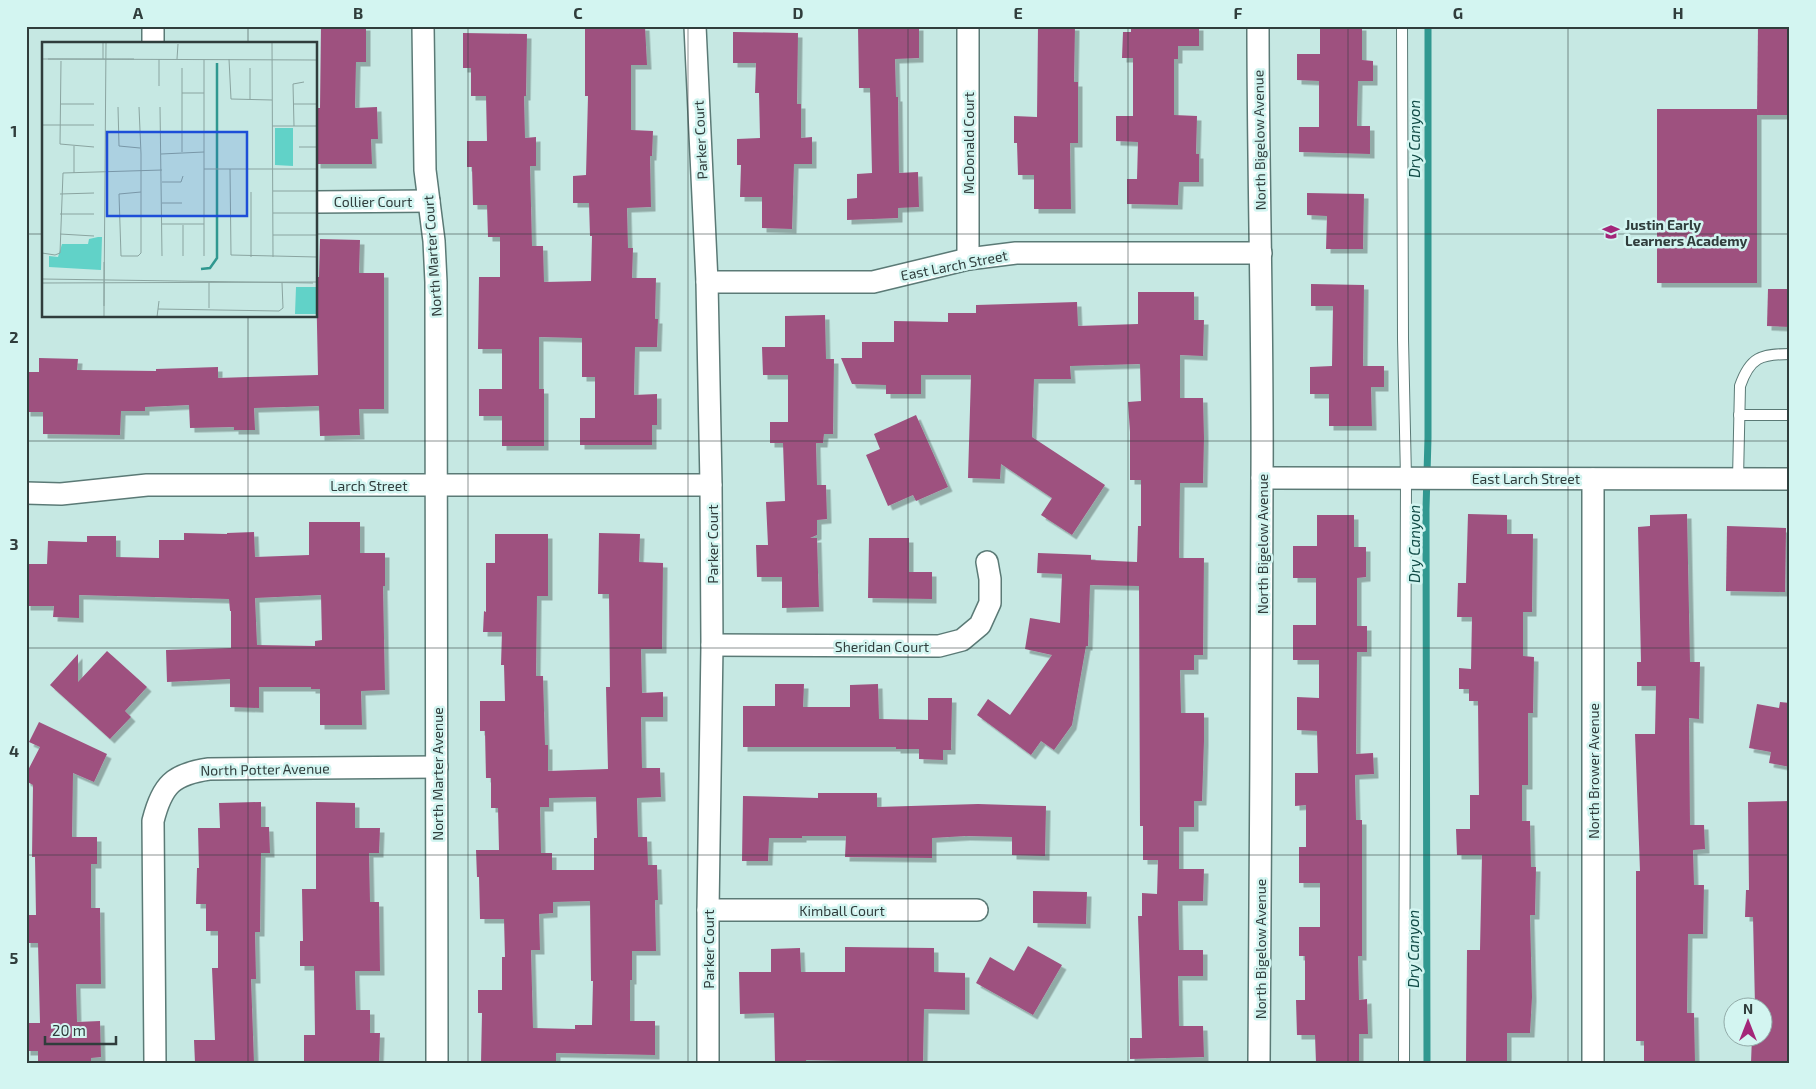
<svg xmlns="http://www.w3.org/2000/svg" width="1816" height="1089" viewBox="0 0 1816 1089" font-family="'Exo 2',sans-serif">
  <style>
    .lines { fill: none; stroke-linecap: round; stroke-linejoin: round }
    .stream { stroke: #309890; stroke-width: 7 }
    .building { fill: #9e517f; fill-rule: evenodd; filter: url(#shadow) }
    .service-casing { stroke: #5b7a76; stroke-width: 12 }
    .minor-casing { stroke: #5b7a76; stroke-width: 24 }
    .service { stroke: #fff; stroke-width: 10 }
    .minor { stroke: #fff; stroke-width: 21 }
    .grid { fill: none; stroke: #303d3c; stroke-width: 1; stroke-opacity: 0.55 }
    .labels { text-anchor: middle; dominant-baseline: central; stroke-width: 5; stroke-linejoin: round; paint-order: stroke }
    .street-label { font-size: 14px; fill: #303d3c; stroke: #d3f5f1 }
    .poi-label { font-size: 14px; font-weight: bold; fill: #303d3c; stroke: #d3f5f1; text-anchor: start }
    .water-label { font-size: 15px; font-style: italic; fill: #134d48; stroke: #d3f5f1 }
    .inset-river { fill: none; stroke: #309890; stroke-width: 2.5 }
    .inset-road { fill: none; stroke: #8aa4a0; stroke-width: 1 }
    .view { fill: #1d4ed8; fill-opacity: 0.15; stroke: #1d4ed8; stroke-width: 2.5 }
    .inset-edge { fill: none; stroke: #303d3c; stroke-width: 2.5 }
    .neatline { fill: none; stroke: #303d3c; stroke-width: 2 }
    .grid-label { font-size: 16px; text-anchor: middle; font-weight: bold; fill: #303d3c }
  </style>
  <defs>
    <filter id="shadow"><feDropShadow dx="4.5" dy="4.5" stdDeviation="0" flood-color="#0004"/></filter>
  </defs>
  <rect width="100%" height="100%" fill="#c6e8e3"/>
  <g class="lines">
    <polyline class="stream" points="1427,1063 1426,509 1428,438 1428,26"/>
  </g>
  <g class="building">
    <polygon points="321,26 366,26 366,62 356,62 355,108 377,107 378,139 371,139 372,164 316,164 316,108 320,108"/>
    <polygon points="585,26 645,26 647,65 631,65 631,130 653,131 652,156 650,156 651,207 627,208 628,248 633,248 632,278 656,278 655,319 658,319 657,347 635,347 634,395 657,394 657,425 652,425 652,445 580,445 580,418 595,418 595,377 582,377 582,338 539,337 539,389 544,389 544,446 502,446 502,416 479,416 479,389 502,389 502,349 478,349 479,277 500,277 500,237 488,237 487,205 473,205 472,167 467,167 467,141 487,141 486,96 471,96 471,68 463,68 463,33 527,34 526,96 524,96 525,138 536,137 536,166 530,166 532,246 543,246 544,282 591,281 592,236 590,236 589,203 573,203 573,176 586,175 588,96 585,96"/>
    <polygon points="919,26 919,58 895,59 896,97 898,97 899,173 918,172 919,207 898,208 898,218 847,220 847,199 857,198 857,174 872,173 870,88 859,88 858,27"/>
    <polygon points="1038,26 1075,26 1074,82 1078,82 1078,143 1070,143 1071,209 1034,209 1034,175 1018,175 1017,143 1014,143 1014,116 1037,117"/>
    <polygon points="1131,26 1199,26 1199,46 1178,46 1178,59 1174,59 1174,115 1197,116 1196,154 1199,154 1199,182 1179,182 1178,205 1127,204 1127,179 1137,179 1138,142 1116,141 1116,116 1133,116 1133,58 1122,58 1123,32 1131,32"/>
    <polygon points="1320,26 1362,26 1362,60 1373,61 1373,81 1358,81 1357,126 1370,126 1370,154 1299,152 1299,127 1319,127 1319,81 1297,80 1297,54 1320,54"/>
    <polygon points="1758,26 1790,26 1790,115 1757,115"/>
    <polygon points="733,32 798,33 797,104 801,104 801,138 812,137 812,164 794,164 792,229 762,228 762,197 740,197 741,165 737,165 737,139 760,138 759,93 755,93 756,63 733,63"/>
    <rect x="1657" y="109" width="100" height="174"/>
    <polygon points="1307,193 1364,194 1363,249 1326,249 1327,216 1307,215"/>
    <polygon points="320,239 360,240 359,273 384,273 384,409 359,409 360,435 320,436 319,406 254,408 255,430 234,430 234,427 190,428 189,405 145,407 145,411 121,411 120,435 43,434 43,412 26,412 26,372 39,372 39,358 78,359 77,370 156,371 156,369 218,367 218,378 318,375 316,277 319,277"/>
    <polygon points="1311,284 1364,285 1363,366 1384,366 1384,387 1371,387 1372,426 1329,426 1329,394 1310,394 1310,367 1332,366 1333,306 1311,306"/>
    <polygon points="1768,289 1790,289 1790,327 1767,326"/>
    <polygon points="1138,292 1194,292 1194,320 1204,320 1203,356 1180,355 1180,398 1203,398 1204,438 1203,483 1180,483 1179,558 1204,558 1203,655 1194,655 1194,670 1180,670 1181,713 1204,713 1204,741 1202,801 1194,801 1194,827 1179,827 1179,869 1204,869 1203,901 1178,901 1179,950 1203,950 1203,976 1178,976 1179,1026 1203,1026 1204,1057 1130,1059 1130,1038 1142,1038 1138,916 1142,916 1142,893 1157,894 1158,860 1143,860 1143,826 1140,826 1139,586 1090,585 1088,646 1086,646 1072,725 1054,750 1041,741 1031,755 977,715 988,699 1010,715 1052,655 1025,649 1030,618 1060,623 1062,574 1037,573 1038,553 1091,555 1091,560 1137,562 1138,526 1141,526 1141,480 1130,480 1130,432 1128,402 1141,401 1140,364 1070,366 1071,379 1034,379 1032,437 1105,485 1072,535 1041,515 1052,498 1001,464 1000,479 968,478 971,375 921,375 921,394 886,394 886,385 852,384 841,358 862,358 862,342 894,342 894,321 948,322 948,313 976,313 976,305 1077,302 1078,326 1138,324"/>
    <polygon points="825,315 826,359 834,359 833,434 824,434 823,443 816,443 817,485 826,485 827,519 817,520 817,535 810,538 817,538 819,607 782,608 782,577 757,577 756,545 768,545 766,502 785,501 783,443 770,443 770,422 788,422 788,375 763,375 762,347 785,347 785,316"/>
    <polygon points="916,415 948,487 916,501 913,495 888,506 866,455 880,449 874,434"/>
    <polygon points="1468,514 1507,515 1507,534 1533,534 1532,612 1523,612 1523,656 1534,657 1533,713 1528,713 1528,785 1522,785 1522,821 1530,821 1531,867 1536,867 1535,915 1530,915 1532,997 1530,1033 1507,1033 1507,1063 1466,1063 1467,950 1480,950 1482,855 1457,855 1456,829 1470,829 1470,795 1479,795 1478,701 1469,701 1469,689 1459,689 1459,668 1471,669 1472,617 1457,617 1458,583 1466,583"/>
    <polygon points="1687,514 1690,662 1700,662 1699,719 1689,718 1690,825 1704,825 1705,849 1693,850 1694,885 1704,885 1703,934 1688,934 1687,1013 1694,1013 1695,1063 1644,1063 1644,1041 1636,1041 1636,871 1640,871 1635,734 1655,734 1656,686 1637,686 1637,662 1641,662 1638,527 1650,526 1650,515"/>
    <polygon points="1317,515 1354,515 1354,547 1366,547 1366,577 1357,578 1357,626 1367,626 1367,652 1357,652 1356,754 1373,753 1374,774 1355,775 1356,820 1362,820 1362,956 1358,956 1359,1000 1367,999 1368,1034 1359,1034 1359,1063 1316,1063 1315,1035 1297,1035 1296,1000 1305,1000 1305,956 1299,956 1299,927 1320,927 1320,883 1299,883 1299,847 1306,847 1306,805 1295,806 1295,773 1318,773 1317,731 1297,730 1297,697 1319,698 1319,660 1293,660 1293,625 1316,625 1316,578 1293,578 1293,546 1317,546"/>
    <path d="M 309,522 L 360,522 L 360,553 L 385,553 L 385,586 L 383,586 L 385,690 L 361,691 L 362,725 L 320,725 L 320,689 L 311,689 L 311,687 L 259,687 L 259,708 L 230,707 L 230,679 L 167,682 L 166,650 L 231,648 L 231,611 L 230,611 L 229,599 L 79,595 L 79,618 L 53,617 L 54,606 L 26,606 L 26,564 L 47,564 L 48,541 L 87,542 L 87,536 L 116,536 L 116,557 L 159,558 L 159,540 L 184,540 L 184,533 L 227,534 L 227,533 L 254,532 L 255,557 L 309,555 ZM 321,595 L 322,640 L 315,641 L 315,646 L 257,645 L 255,598 Z"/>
    <polygon points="1727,526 1786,528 1785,592 1726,591"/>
    <path d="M 599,533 L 640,534 L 639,562 L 663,563 L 662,649 L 641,649 L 642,693 L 663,692 L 663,717 L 641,717 L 642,768 L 660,768 L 661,797 L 637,798 L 638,837 L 647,837 L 648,865 L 657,865 L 658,900 L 655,900 L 656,951 L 632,951 L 632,980 L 630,980 L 630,1021 L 655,1021 L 655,1055 L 556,1053 L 556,1061 L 481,1063 L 482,1013 L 478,1013 L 478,990 L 502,990 L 502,957 L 505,957 L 504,919 L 480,919 L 479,877 L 477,877 L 476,850 L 499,850 L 498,808 L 491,808 L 491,778 L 486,778 L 485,731 L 480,731 L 480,701 L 505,701 L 504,665 L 501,665 L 502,632 L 483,632 L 484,611 L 486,612 L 486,563 L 495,563 L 495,534 L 548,534 L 548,596 L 537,596 L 536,676 L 543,676 L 545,745 L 548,745 L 548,771 L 608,769 L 606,687 L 610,687 L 609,594 L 598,594 ZM 596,797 L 597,838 L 594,838 L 594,870 L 552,870 L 552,853 L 541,853 L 540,807 L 549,807 L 549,798 ZM 590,901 L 591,981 L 593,981 L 592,1025 L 575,1025 L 575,1029 L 533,1028 L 531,950 L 540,950 L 539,914 L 553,913 L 553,902 Z"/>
    <polygon points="869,538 909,538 909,572 932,572 932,599 868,598"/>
    <polygon points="107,651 147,687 125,711 131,717 110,739 50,685 78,654 78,682"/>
    <polygon points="775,684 804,684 803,707 850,707 850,685 878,684 879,719 928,720 928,698 952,698 951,750 943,750 943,760 919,759 919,749 896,749 896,747 743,747 743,706 775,706"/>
    <polygon points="1780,702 1790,703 1790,767 1769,763 1771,752 1749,748 1757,704 1779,708"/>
    <polygon points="39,722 107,754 94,782 73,773 72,837 97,837 97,864 91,864 91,908 100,908 101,984 76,984 77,1022 100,1021 101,1057 91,1058 91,1063 38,1063 38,1051 26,1051 26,1023 40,1023 38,943 26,943 26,915 36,915 35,857 32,857 33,785 26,781 26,774 40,747 29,742"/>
    <polygon points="818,793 877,793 877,807 978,804 1046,806 1045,856 1012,855 1012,837 966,836 932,838 932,858 845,857 846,836 802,836 802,838 769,838 768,861 742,861 743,796 818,798"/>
    <polygon points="1790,801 1790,1063 1751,1063 1752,1036 1764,1036 1764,1006 1755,1006 1753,917 1745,917 1746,890 1749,890 1748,802"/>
    <polygon points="261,802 261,827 269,827 270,853 261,853 260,932 255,932 256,979 251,979 254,1063 195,1063 194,1040 215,1040 212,968 218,968 218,931 206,931 206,904 196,904 197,868 199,868 198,828 220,828 219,803"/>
    <polygon points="316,802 355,803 355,828 380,828 379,853 369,853 370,902 379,902 380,971 355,971 356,1010 370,1010 370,1033 380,1033 379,1063 304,1063 304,1035 315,1035 314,966 300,966 300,941 303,941 302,889 316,889"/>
    <polygon points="1033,891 1087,892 1086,924 1033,923"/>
    <polygon points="1028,946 1062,965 1033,1015 976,983 990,957 1014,971"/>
    <polygon points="845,947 934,948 934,972 965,973 965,1010 924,1009 923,1063 806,1060 806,1063 775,1063 774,1013 740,1014 739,972 771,972 771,949 800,948 801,972 845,972"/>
  </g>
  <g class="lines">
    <g class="service-casing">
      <g id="service">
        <polyline points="1402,26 1403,339 1406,478 1404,1063"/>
        <polyline points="1739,415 1790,415"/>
        <path d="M 1738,479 L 1740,386 C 1750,357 1761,354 1790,354"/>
      </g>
    </g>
    <g class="minor-casing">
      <g id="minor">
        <polyline points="153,26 153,44"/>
        <polyline points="423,26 425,170 434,241 436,282 437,1063"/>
        <polyline points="695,26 707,282 711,485 712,645 708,910 708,1063"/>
        <path d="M 1258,26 C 1258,177 1263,328 1262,479 C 1262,674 1260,868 1259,1063"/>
        <polyline points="316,202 429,201"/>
        <polyline points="968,259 968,26"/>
        <polyline points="707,282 873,282 968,259 1016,253 1261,253"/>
        <polyline points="1262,478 1790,479"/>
        <polyline points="1593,479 1593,1063"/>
        <polyline points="26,493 61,494 147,485 711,485"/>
        <polyline points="712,645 939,646 962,640 980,625 990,603 990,579 987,562"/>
        <polyline points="708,910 977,910"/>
        <path d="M 155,1063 L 153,821 C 162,785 173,774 209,769 L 437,767"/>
      </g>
    </g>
    <use href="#service" class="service"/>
    <use href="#minor" class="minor"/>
  </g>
  <path class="grid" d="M 248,26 L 248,44M 468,26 L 468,1063M 688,26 L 688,1063M 908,26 L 908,1063M 1128,26 L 1128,1063M 1348,26 L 1348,1063M 1568,26 L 1568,1063M 26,234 L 44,234M 316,234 L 1790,234M 248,316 L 248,1063M 26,441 L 1790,441M 26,648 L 1790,648M 26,855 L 1790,855"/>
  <defs>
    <g id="school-bare" transform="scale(1.35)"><path d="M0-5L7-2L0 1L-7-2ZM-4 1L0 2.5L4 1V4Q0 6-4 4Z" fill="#a32679" stroke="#d3f5f1" stroke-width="2.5" paint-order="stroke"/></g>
  </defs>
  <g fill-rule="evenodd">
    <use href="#school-bare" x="1611" y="232"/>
  </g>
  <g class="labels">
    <g class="street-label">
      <text transform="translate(700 140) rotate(-93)">Parker Court</text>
      <text transform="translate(1259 140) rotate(-91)">North Bigelow Avenue</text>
      <text transform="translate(968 143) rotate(-90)">McDonald Court</text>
      <text x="373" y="201">Collier Court</text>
      <text transform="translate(432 256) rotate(-94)">North Marter Court</text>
      <text transform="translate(954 265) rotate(-11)">East Larch Street</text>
      <text x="1526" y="478">East Larch Street</text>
      <text x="369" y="485">Larch Street</text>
      <text transform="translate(712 544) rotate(-90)">Parker Court</text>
      <text transform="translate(1262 544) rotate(-90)">North Bigelow Avenue</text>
      <text x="882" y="646">Sheridan Court</text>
      <text transform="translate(265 769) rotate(-1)">North Potter Avenue</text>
      <text transform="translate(1593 771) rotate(-90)">North Brower Avenue</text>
      <text transform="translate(437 774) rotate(-90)">North Marter Avenue</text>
      <text x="842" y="910">Kimball Court</text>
      <text transform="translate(708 949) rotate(-90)">Parker Court</text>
      <text transform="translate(1260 949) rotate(-90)">North Bigelow Avenue</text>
    </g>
    <g class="poi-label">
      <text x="1625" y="224">Justin Early<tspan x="1625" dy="16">Learners Academy</tspan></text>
    </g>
    <g class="water-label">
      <text transform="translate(1414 139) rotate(-90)">Dry Canyon</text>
      <text transform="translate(1414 544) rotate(-90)">Dry Canyon</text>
      <text transform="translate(1413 949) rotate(-90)">Dry Canyon</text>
    </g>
  </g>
  <g transform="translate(42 42)">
    <rect width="275" height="275" fill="#c6e8e3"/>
    <path d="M 233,86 L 251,86 L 251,124 L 233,123 ZM 56,195 L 60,195 L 59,228 L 7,225 L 7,214 L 16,215 L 20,202 L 46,202 L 47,197 ZM 254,245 L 275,245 L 275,272 L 253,272 Z" fill="#61d2c8"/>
    <path class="inset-river" d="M 159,227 L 168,226 L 175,216 L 175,21"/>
    <path class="inset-road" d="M 61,0 L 61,17M 102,0 L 169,0M 230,0 L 231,215M 0,17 L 92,17M 6,17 L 275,18M 135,17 L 136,2M 187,17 L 189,57 L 230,58M 19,19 L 18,102 L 52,105M 140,26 L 140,110M 208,26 L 208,58M 117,44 L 117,17M 140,51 L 162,51M 18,62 L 52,62M 252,62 L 275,62M 76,65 L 77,104 L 98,106M 97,65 L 99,112 L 99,211 L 96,214 L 79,214 L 77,152 L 99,150M 118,65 L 120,214M 0,83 L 52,83M 230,84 L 275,84M 252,84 L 251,42 L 262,40M 32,104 L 32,131M 257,105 L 275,105M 119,112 L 162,110M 162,127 L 275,127M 188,127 L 189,213 L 275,215M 120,140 L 139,140 L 141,134M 231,149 L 275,149M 209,150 L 209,215M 18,152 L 52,151M 120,161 L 140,161M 231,171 L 275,171M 18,172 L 52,172M 120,182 L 162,182M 141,183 L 141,214M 18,192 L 52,194M 231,193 L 275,193M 0,211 L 13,213 L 18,211 L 21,131 L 120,128M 162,214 L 162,18M 62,220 L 62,275M 0,237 L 271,241M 167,240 L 167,266M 0,241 L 275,240M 62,264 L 64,0M 116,267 L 237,269 L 241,266 L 240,241M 115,275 L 117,259"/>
    <path class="view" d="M 65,90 L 205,90 L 205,174 L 65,174 Z"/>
    <rect width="275" height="275" class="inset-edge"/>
  </g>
  <rect width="1816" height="1089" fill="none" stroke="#d3f5f1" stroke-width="55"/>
  <g transform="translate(1748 1022)"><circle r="24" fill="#d3f5f1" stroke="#92aba9"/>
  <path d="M0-4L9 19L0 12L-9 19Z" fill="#a32679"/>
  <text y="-8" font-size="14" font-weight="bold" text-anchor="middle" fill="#303d3c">N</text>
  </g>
  <path d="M45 1036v8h71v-8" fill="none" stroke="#303d3c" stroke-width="2.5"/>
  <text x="52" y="1036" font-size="15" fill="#303d3c" stroke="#d3f5f1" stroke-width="4" paint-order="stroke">20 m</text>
  <rect x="28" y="28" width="1760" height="1034" class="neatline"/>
  <g class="grid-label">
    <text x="138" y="19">A</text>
    <text x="358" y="19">B</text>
    <text x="578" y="19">C</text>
    <text x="798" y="19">D</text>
    <text x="1018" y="19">E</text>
    <text x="1238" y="19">F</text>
    <text x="1458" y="19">G</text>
    <text x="1678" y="19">H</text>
    <text x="14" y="137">1</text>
    <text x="14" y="343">2</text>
    <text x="14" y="550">3</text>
    <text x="14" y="757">4</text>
    <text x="14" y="964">5</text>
  </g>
</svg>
